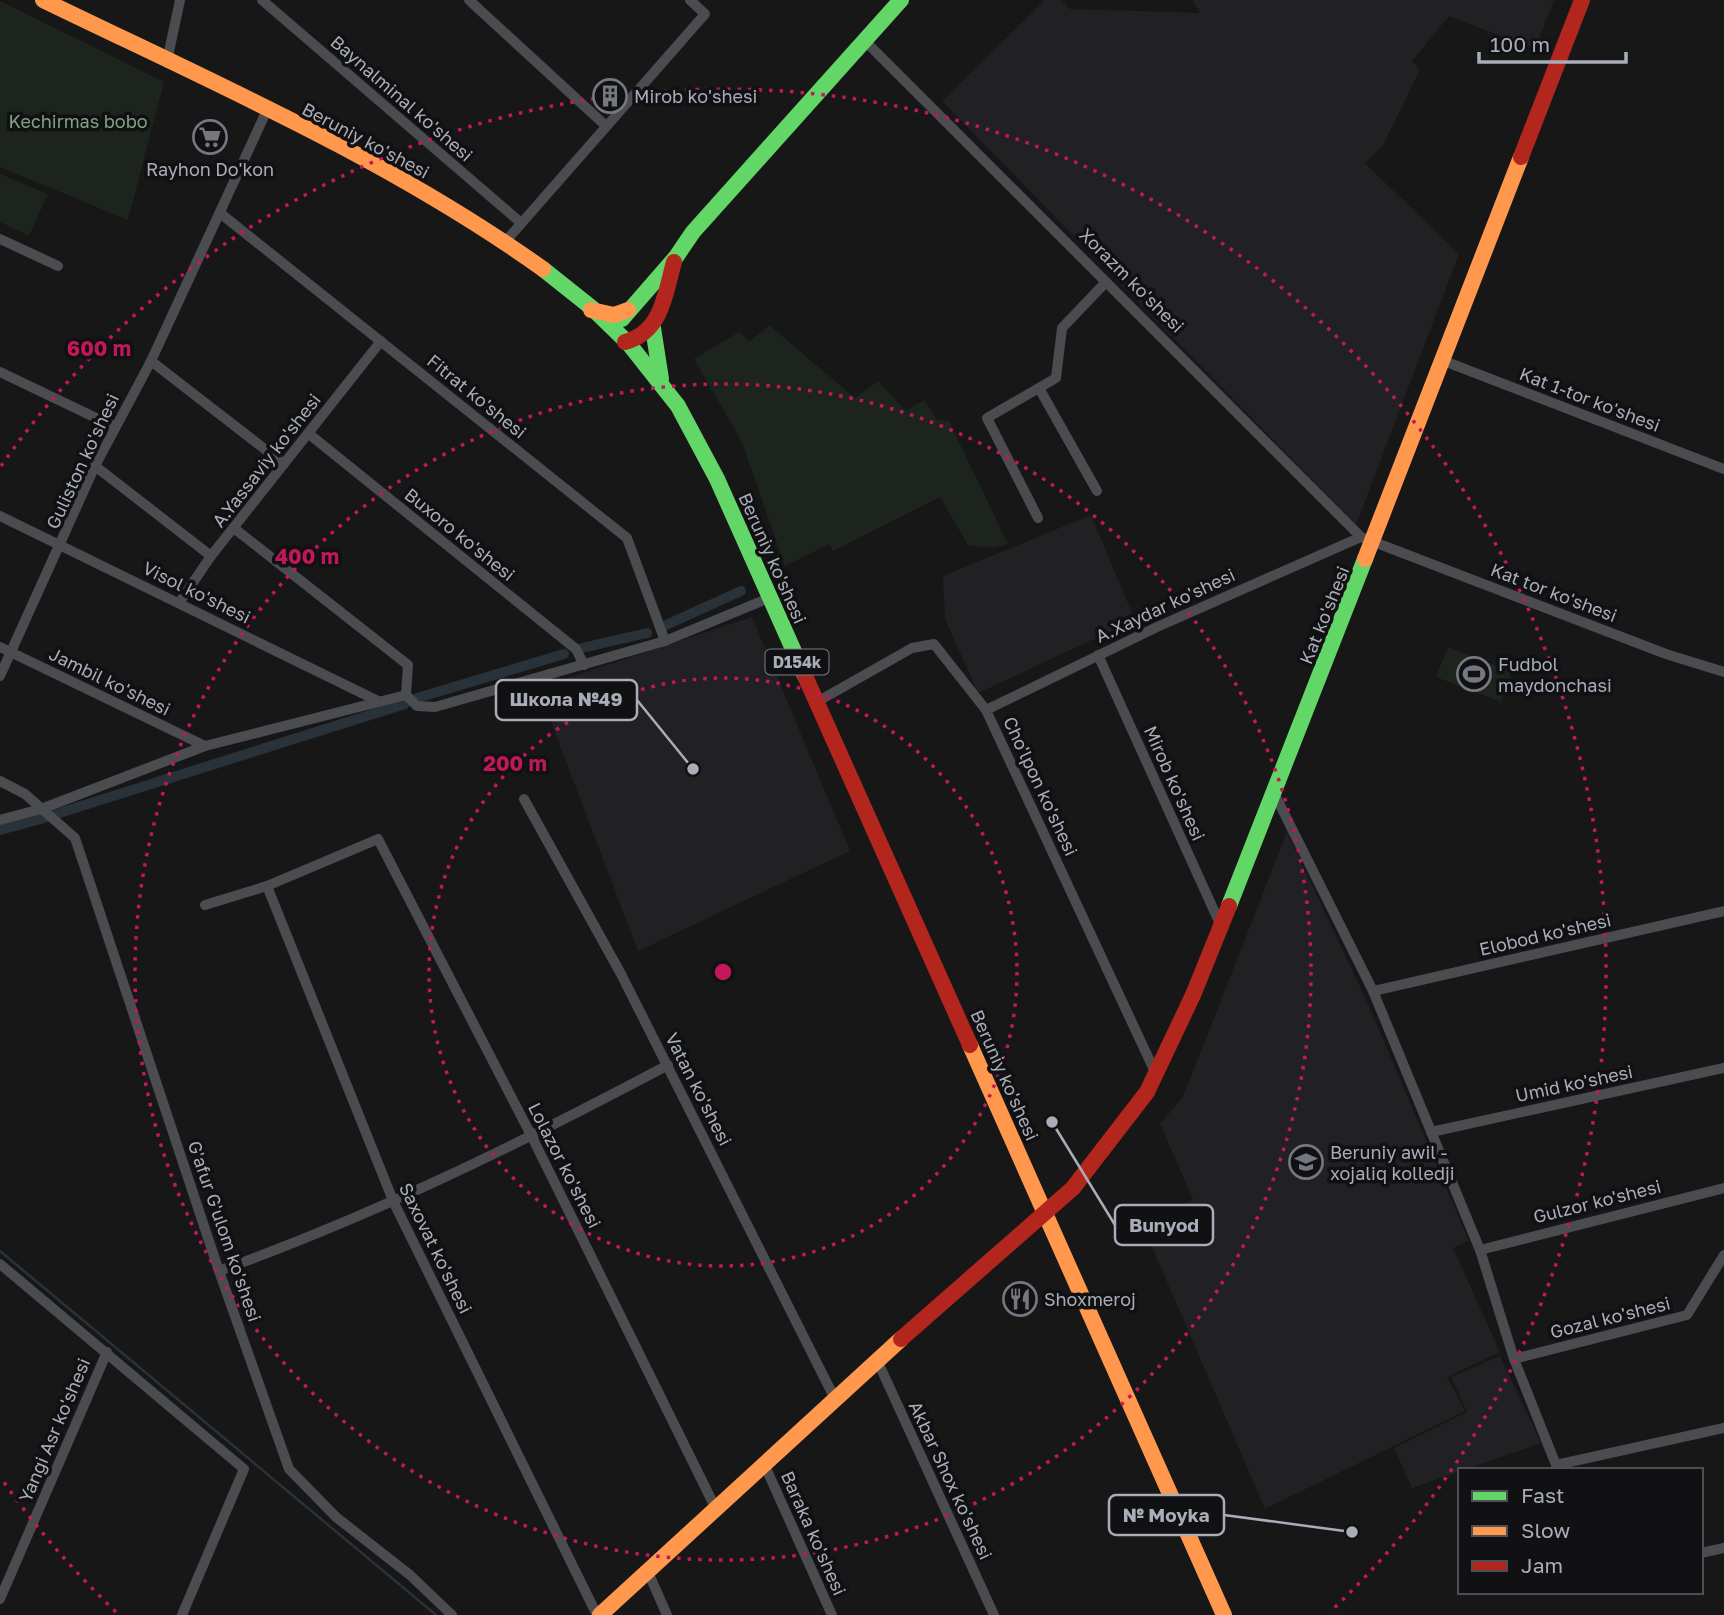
<svg xmlns="http://www.w3.org/2000/svg" width="1724" height="1615" viewBox="0 0 1724 1615" font-family="'Golos Text',sans-serif">
  <style>
    .built { fill: #212123 }
    .green { fill: #1d241e }
    .lines { fill: none; stroke-linecap: round; stroke-linejoin: round }
    .stream { stroke: #2a3239; stroke-width: 2.5 }
    .canal { stroke: #2a3239; stroke-width: 10 }
    .street { stroke: #4b4c50; stroke-width: 10 }
    .fast { stroke: #63d668; stroke-width: 16 }
    .slow { stroke: #ff974d; stroke-width: 16 }
    .jam { stroke: #b3261e; stroke-width: 16 }
    .ring { fill: none; stroke: #c2185b; stroke-width: 3.5; stroke-dasharray: 3.5 7 }
    .labels { text-anchor: middle; dominant-baseline: central; stroke-width: 7; stroke-linejoin: round; paint-order: stroke }
    .shield { fill: #111113; stroke: #7b7e86; stroke-width: 2 }
    .shield-label { font-size: 16px; font-weight: bold; fill: #a8adb8 }
    .poi-label { font-size: 18px; fill: #a8adb8; stroke: #111113; text-anchor: start }
    .street-label { font-size: 18px; fill: #a8adb8; stroke: #111113 }
    .park-label { font-size: 18px; fill: #7fa381; stroke: #111113 }
    .centre { fill: #c2185b; stroke: #111113; stroke-width: 3.5 }
    .ring-label { font-size: 21px; text-anchor: middle; font-weight: bold; fill: #c2185b; stroke: #111113; stroke-width: 7; stroke-linejoin: round; paint-order: stroke }
    .leader { fill: none; stroke: #a8adb8; stroke-width: 2.5 }
    .callout-dot { fill: #a8adb8; stroke: #111113; stroke-width: 2.5 }
    .callout { fill: #111113; stroke: #a8adb8; stroke-width: 2.5 }
    .callout-label { font-size: 19px; text-anchor: middle; font-weight: bold; fill: #a8adb8 }
  </style>
  <rect width="100%" height="100%" fill="#171717"/>
  <g class="built">
    <polygon points="1045,0 1061,0 1070,9 1201,13 1192,0 1554,0 1535,49 1449,16 1412,61 1420,70 1383,145 1365,163 1459,254 1356,525 942,101"/>
    <polygon points="1091,515 1135,620 978,693 945,619 943,576"/>
    <polygon points="752,617 850,851 638,951 538,688"/>
    <polygon points="1287,832 1368,1004 1469,1241 1453,1248 1500,1352 1447,1377 1465,1411 1265,1509 1143,1226 1193,1199 1160,1124 1183,1097"/>
    <polygon points="1500,1356 1541,1443 1412,1488 1394,1448 1467,1412 1451,1377"/>
  </g>
  <g class="green">
    <polygon points="0,1 164,82 128,220 0,167"/>
    <polygon points="0,174 48,194 29,236 0,222"/>
    <polygon points="769,325 855,398 878,381 906,411 924,400 937,420 949,421 1008,544 994,548 968,545 940,497 833,551 829,544 785,566 742,442 694,359 739,332 750,341"/>
    <polygon points="1448,647 1512,672 1501,702 1436,677"/>
  </g>
  <g class="lines">
    <polyline class="stream" points="0,1251 436,1615"/>
    <g class="canal">
      <polyline points="664,626 741,591"/>
      <polyline points="582,648 647,633"/>
      <polyline points="417,698 564,654"/>
      <polyline points="56,814 405,704"/>
      <polyline points="0,830 44,818"/>
    </g>
    <g class="street">
      <polyline points="262,0 520,222"/>
      <polyline points="469,0 605,125"/>
      <polyline points="865,41 1361,537 1666,654 1724,672"/>
      <polyline points="167,61 180,0"/>
      <polyline points="220,213 627,538 665,641"/>
      <polyline points="0,239 58,266"/>
      <polyline points="505,242 705,14 690,0"/>
      <polyline points="151,361 284,464"/>
      <polyline points="1444,361 1724,469"/>
      <polyline points="0,372 115,427"/>
      <polyline points="1039,388 1097,491"/>
      <polyline points="309,434 576,649 584,665"/>
      <polyline points="95,466 211,556"/>
      <polyline points="0,516 378,701"/>
      <polyline points="1038,518 987,418 1056,378 1062,328 1106,282"/>
      <polyline points="235,529 408,665 406,695"/>
      <polyline points="179,603 211,556 381,341"/>
      <polyline points="0,647 205,746"/>
      <polyline points="1098,655 1221,926"/>
      <polyline points="0,676 95,466 151,361 267,110"/>
      <polyline points="815,703 912,648 934,644 986,710 1156,1074"/>
      <polyline points="986,710 1157,627 1361,537"/>
      <polyline points="0,781 25,794 75,838 219,1271 289,1469 336,1517 410,1575 452,1615"/>
      <polyline points="1274,793 1373,991 1480,1250 1514,1359 1558,1470"/>
      <polyline points="524,799 621,974 835,1399"/>
      <polyline points="0,820 41,809 205,746 406,695 417,706 435,707 665,641 769,598"/>
      <polyline points="267,886 394,1203 597,1615"/>
      <polyline points="205,905 267,886 378,839 532,1137 716,1509"/>
      <polyline points="1373,991 1724,911"/>
      <polyline points="1431,1132 1724,1068"/>
      <polyline points="1480,1250 1724,1188"/>
      <polyline points="0,1264 244,1469 182,1615"/>
      <path d="M 219,1271 C 375,1215 521,1143 668,1065"/>
      <polyline points="1514,1359 1687,1315 1724,1255"/>
      <polyline points="877,1360 994,1615"/>
      <polyline points="1556,1465 1724,1428"/>
      <polyline points="765,1466 832,1615"/>
      <polyline points="1701,1553 1724,1548"/>
      <polyline points="648,1572 667,1615"/>
      <polyline points="0,1599 107,1352"/>
    </g>
    <g class="fast">
      <polyline points="543,269 592,308 629,344 678,406 717,479 805,676"/>
      <polyline points="622,319 676,257 693,232 901,0"/>
      <polyline points="653,328 661,379"/>
      <polyline points="1229,906 1365,559"/>
    </g>
    <g class="slow">
      <path d="M 43,0 C 212,82 389,159 543,269"/>
      <polyline points="591,310 614,315 628,310"/>
      <polyline points="1365,559 1521,157"/>
      <polyline points="970,1045 1224,1615"/>
      <polyline points="600,1615 901,1339"/>
    </g>
    <g class="jam">
      <polyline points="1521,157 1582,0"/>
      <path d="M 625,342 C 662,332 665,294 674,262"/>
      <polyline points="805,676 970,1045"/>
      <polyline points="901,1339 1073,1188 1147,1092 1193,995 1229,906"/>
    </g>
  </g>
  <g class="ring">
    <circle cx="723" cy="972" r="294"/>
    <circle cx="723" cy="972" r="588"/>
    <path d="M116 1612A882 882 0 0 1 1 1478M1 466A882 882 0 1 1 1330 1612"/>
  </g>
  <defs>
    <g id="building-ring" transform="scale(1.75)"><circle r="9.5" fill="#111113" stroke="#757880" stroke-width="1.5"/><path d="M-4-6H4V6H1V3H-1V6H-4ZM-2.5-4.3h1.7v1.8h-1.7ZM.8-4.3h1.7v1.8H.8ZM-2.5-1h1.7V.8h-1.7ZM.8-1h1.7V.8H.8Z" fill="#757880"/></g>
    <g id="supermarket-ring" transform="scale(1.75)"><circle r="9.5" fill="#111113" stroke="#757880" stroke-width="1.5"/><path d="M-6-5.5h2.5l.6 2H6L4.5 2H-2.5L-4.4-4H-6ZM-1.5 3.2a1.3 1.3 0 1 0 .1 0ZM3 3.2a1.3 1.3 0 1 0 .1 0Z" fill="#757880"/></g>
    <g id="stadium-ring" transform="scale(1.75)"><circle r="9.5" fill="#111113" stroke="#757880" stroke-width="1.5"/><path d="M0-5a6.5 5 0 1 0 0 10a6.5 5 0 1 0 0-10ZM-3.5-1.8h7v3.6h-7Z" fill="#757880"/></g>
    <g id="university-ring" transform="scale(1.75)"><circle r="9.5" fill="#111113" stroke="#757880" stroke-width="1.5"/><path d="M0-5L7-2L0 1L-7-2ZM-4 1L0 2.5L4 1V4Q0 6-4 4Z" fill="#757880"/></g>
    <g id="restaurant-ring" transform="scale(1.75)"><circle r="9.5" fill="#111113" stroke="#757880" stroke-width="1.5"/><path d="M-5-6h1v4h1v-4h1v4h1v-4h1v5L-1.5 .5V6h-2V.5L-5-1ZM5-6V6H3V1.5H1.5Q1.5-4 5-6Z" fill="#757880"/></g>
  </defs>
  <g fill-rule="evenodd">
    <use href="#building-ring" x="610" y="96"/>
    <use href="#supermarket-ring" x="210" y="137"/>
    <use href="#stadium-ring" x="1474" y="674"/>
    <use href="#university-ring" x="1306" y="1162"/>
    <use href="#restaurant-ring" x="1020" y="1299"/>
  </g>
  <g class="labels">
    <rect class="shield" x="765.5" y="649.5" width="63" height="25" rx="5"/>
    <g class="shield-label">
      <text x="797" y="662">D154k</text>
    </g>
    <g class="poi-label">
      <text x="634" y="96">Mirob ko'shesi</text>
      <text x="210" y="169" text-anchor="middle">Rayhon Do'kon</text>
      <text x="1498" y="664">Fudbol<tspan x="1498" dy="21">maydonchasi</tspan></text>
      <text x="1330" y="1152">Beruniy awil -<tspan x="1330" dy="21">xojaliq kolledji</tspan></text>
      <text x="1044" y="1299">Shoxmeroj</text>
    </g>
    <g class="street-label">
      <text transform="translate(402 98) rotate(41)">Baynalminal ko'shesi</text>
      <text transform="translate(366 140) rotate(28)">Beruniy ko'shesi</text>
      <text transform="translate(1132 280) rotate(45)">Xorazm ko'shesi</text>
      <text transform="translate(477 396) rotate(39)">Fitrat ko'shesi</text>
      <text transform="translate(1590 399) rotate(21)">Kat 1-tor ko'shesi</text>
      <text transform="translate(266 460) rotate(-52)">A.Yassaviy ko'shesi</text>
      <text transform="translate(82 461) rotate(-65)">Guliston ko'shesi</text>
      <text transform="translate(460 534) rotate(39)">Buxoro ko'shesi</text>
      <text transform="translate(773 558) rotate(66)">Beruniy ko'shesi</text>
      <text transform="translate(197 592) rotate(26)">Visol ko'shesi</text>
      <text transform="translate(1554 592) rotate(21)">Kat tor ko'shesi</text>
      <text transform="translate(1165 605) rotate(-25)">A.Xaydar ko'shesi</text>
      <text transform="translate(1324 615) rotate(-68)">Kat ko'shesi</text>
      <text transform="translate(110 681) rotate(26)">Jambil ko'shesi</text>
      <text transform="translate(1175 783) rotate(66)">Mirob ko'shesi</text>
      <text transform="translate(1041 786) rotate(65)">Cho'lpon ko'shesi</text>
      <text transform="translate(1545 934) rotate(-13)">Elobod ko'shesi</text>
      <text transform="translate(1005 1075) rotate(66)">Beruniy ko'shesi</text>
      <text transform="translate(1574 1083) rotate(-12)">Umid ko'shesi</text>
      <text transform="translate(699 1089) rotate(63)">Vatan ko'shesi</text>
      <text transform="translate(565 1165) rotate(63)">Lolazor ko'shesi</text>
      <text transform="translate(1597 1201) rotate(-14)">Gulzor ko'shesi</text>
      <text transform="translate(225 1231) rotate(71)">G'afur G'ulom ko'shesi</text>
      <text transform="translate(436 1248) rotate(64)">Saxovat ko'shesi</text>
      <text transform="translate(1610 1317) rotate(-14)">Gozal ko'shesi</text>
      <text transform="translate(54 1430) rotate(-67)">Yangi Asr ko'shesi</text>
      <text transform="translate(951 1480) rotate(65)">Akbar Shox ko'shesi</text>
      <text transform="translate(814 1533) rotate(66)">Baraka ko'shesi</text>
    </g>
    <g class="park-label">
      <text x="78" y="121">Kechirmas bobo</text>
    </g>
  </g>
  <circle cx="723" cy="972" r="10" class="centre"/>
  <g class="ring-label">
    <text x="99" y="356">600 m</text>
    <text x="307" y="564">400 m</text>
    <text x="515" y="771">200 m</text>
  </g>
  <path class="leader" d="M693 769L637 700M1052 1122L1115 1225M1352 1532L1224 1515"/>
  <g class="callout-dot">
    <circle cx="693" cy="769" r="7"/>
    <circle cx="1052" cy="1122" r="7"/>
    <circle cx="1352" cy="1532" r="7"/>
  </g>
  <g class="callout">
    <rect x="496" y="680" width="141" height="40" rx="7"/>
    <rect x="1115" y="1205" width="98" height="40" rx="7"/>
    <rect x="1109" y="1495" width="115" height="40" rx="7"/>
  </g>
  <g class="callout-label">
    <text x="566" y="706">Школа №49</text>
    <text x="1164" y="1232">Bunyod</text>
    <text x="1166" y="1522">№ Moyka</text>
  </g>
  <rect x="1458" y="1468" width="245" height="126" fill="#111113" stroke="#4d4f55" stroke-width="2"/>
  <rect x="1472" y="1491" width="35" height="10" fill="#63d668" stroke="#4d4f55" stroke-width="2"/>
  <text x="1521" y="1503" font-size="21" fill="#a8adb8">Fast</text>
  <rect x="1472" y="1526" width="35" height="10" fill="#ff974d" stroke="#4d4f55" stroke-width="2"/>
  <text x="1521" y="1538" font-size="21" fill="#a8adb8">Slow</text>
  <rect x="1472" y="1561" width="35" height="10" fill="#b3261e" stroke="#4d4f55" stroke-width="2"/>
  <text x="1521" y="1573" font-size="21" fill="#a8adb8">Jam</text>
  <path d="M1479 52v10h147v-10" fill="none" stroke="#a8adb8" stroke-width="3.5"/>
  <text x="1490" y="52" font-size="21" fill="#a8adb8" stroke="#111113" stroke-width="5" paint-order="stroke">100 m</text>
</svg>
